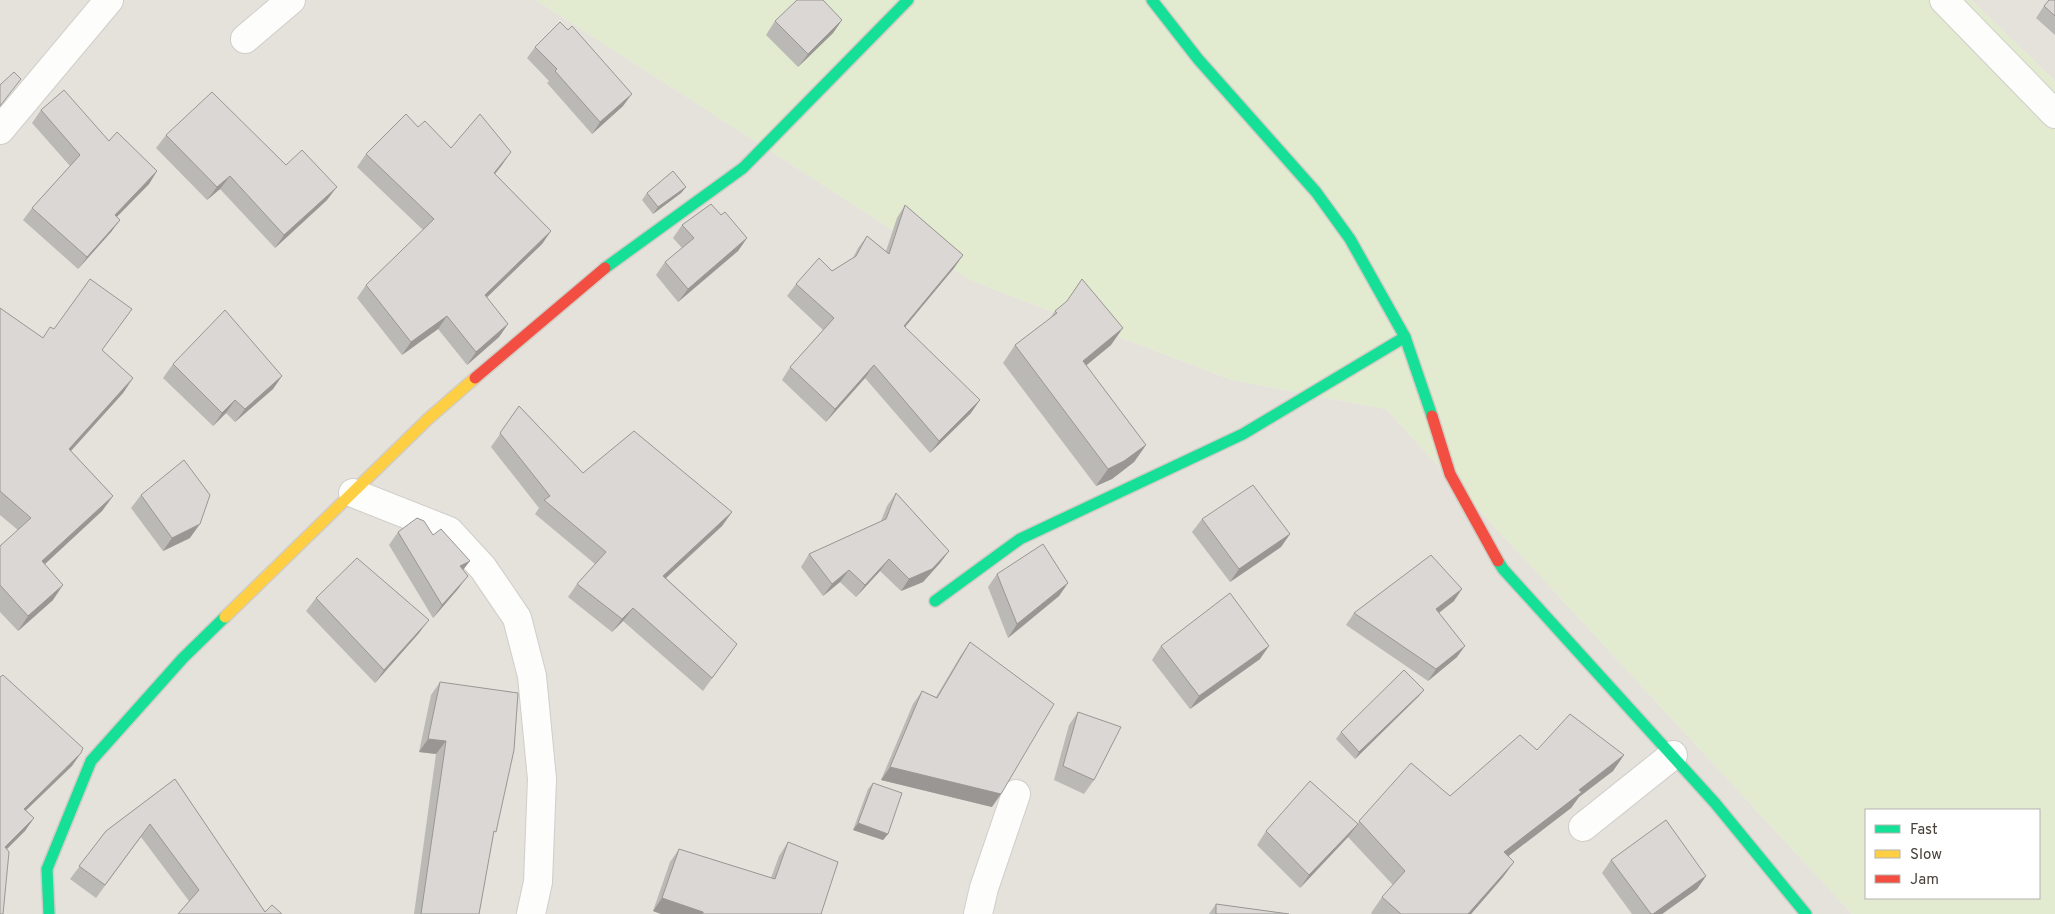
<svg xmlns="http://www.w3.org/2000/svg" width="2055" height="914" viewBox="0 0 2055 914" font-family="Overpass,sans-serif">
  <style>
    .residential { fill: #e5e1db }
    .green { fill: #e2eacf; fill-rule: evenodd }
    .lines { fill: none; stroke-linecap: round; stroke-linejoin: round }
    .street-casing { stroke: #d0cecb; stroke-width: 30 }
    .fast-casing { stroke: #d0ccc4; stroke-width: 14 }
    .slow-casing { stroke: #d0ccc4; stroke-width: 14 }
    .jam-casing { stroke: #d0ccc4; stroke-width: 14 }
    .street { stroke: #fdfdfc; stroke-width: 28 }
    .fast { stroke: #16e098; stroke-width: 11 }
    .slow { stroke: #ffcf43; stroke-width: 11 }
    .jam { stroke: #f24e42; stroke-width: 11 }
    .wall { fill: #bbb9b6 }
    .shaded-wall { fill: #999694 }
    .building { fill: #dad7d4; stroke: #999694 }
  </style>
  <rect width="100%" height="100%" fill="#f2f0ed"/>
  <g class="residential">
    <polygon points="0,0 536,0 972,281 1232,380 1386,409 1852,914 0,914"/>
    <polygon points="1971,0 2055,0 2055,81"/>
  </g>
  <path class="green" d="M 536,0 L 1971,0 L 2055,81 L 2055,914 L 1852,914 L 1386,409 L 1232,380 L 972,281 ZM 1866,810 L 2039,810 L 2039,898 L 1866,898 Z"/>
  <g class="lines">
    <g class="street-casing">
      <g id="street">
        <polyline points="1944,0 2055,114"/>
        <polyline points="245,39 291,0"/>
        <polyline points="0,130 109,0"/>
        <polyline points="353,493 449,531 483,568 517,618 532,676 542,779 538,882 531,914"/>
        <polyline points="1583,827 1673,755"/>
        <polyline points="978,914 984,888 1016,794"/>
      </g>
    </g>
    <g class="fast-casing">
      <g id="fast">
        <polyline points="1152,0 1198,59 1316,192 1350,239 1405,337 1432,416"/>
        <polyline points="605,268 743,168 908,0"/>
        <polyline points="1498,561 1503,569 1715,803 1806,914"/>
        <polyline points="935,601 1020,539 1243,434 1405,337"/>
        <polyline points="49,914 47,869 91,761 183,658 225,617"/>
      </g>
    </g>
    <g class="slow-casing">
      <polyline id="slow" points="225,617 429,418 475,378"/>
    </g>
    <g class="jam-casing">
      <g id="jam">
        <polyline points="475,378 605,268"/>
        <polyline points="1432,416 1450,474 1498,561"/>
      </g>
    </g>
    <use href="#street" class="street"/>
    <use href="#fast" class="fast"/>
    <use href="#slow" class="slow"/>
    <use href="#jam" class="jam"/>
  </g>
  <g class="wall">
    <polygon points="2055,0 2055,35 2036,18 2044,6"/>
    <polygon points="842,20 833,33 798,67 766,35 775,21"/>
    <polygon points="568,30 623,106 592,134 547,83 549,81 527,58 535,47"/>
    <polygon points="41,110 109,141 157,171 149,184 116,217 120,220 111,232 78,269 23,220 32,208 70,166 32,123"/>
    <polygon points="418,127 451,148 502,165 495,174 551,231 542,244 486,297 508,324 499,337 467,365 438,329 402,355 357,298 366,285 423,230 357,167 366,154"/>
    <polygon points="166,135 286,165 327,200 275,248 220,189 207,200 156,148"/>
    <polygon points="686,187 681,193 653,214 642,200 647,193"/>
    <polygon points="905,205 963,255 954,268 905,327 971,413 930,453 865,378 826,422 782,380 790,367 823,330 787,296 796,284 832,271 853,258 858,248 867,236 886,251 897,218"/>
    <polygon points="721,215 747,238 738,251 678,302 656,275 665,262 682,248 673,238 682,225"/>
    <polygon points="0,308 43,338 54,329 102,351 133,378 123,393 71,451 113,496 102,511 45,564 53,600 18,631 0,612 0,546 18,530 0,515"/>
    <polygon points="1055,311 1111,345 1086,365 1146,445 1134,462 1112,479 1096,486 1003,363 1015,345 1049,320"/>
    <polygon points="173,364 282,376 273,389 235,422 226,413 213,426 163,378"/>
    <polygon points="519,406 583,473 732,512 722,526 666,578 737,644 703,691 623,621 612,632 568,597 577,584 595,564 535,514 539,508 491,447"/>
    <polygon points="896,493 949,551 940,563 923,582 901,591 880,571 856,597 840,582 823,596 801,567 809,554 881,521 887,506"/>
    <polygon points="141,495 190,538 163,551 131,508"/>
    <polygon points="1202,519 1290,534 1281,547 1230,582 1192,532"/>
    <polygon points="398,532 433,535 463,570 458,589 433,618 389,545"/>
    <polygon points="997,574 1068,583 1059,596 1008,638 988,587"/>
    <polygon points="316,598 419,633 375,683 306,611"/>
    <polygon points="1454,601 1439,613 1457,657 1428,681 1346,625 1354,613"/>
    <polygon points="970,642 992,807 881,780 913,704 922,691 936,697 961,655"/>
    <polygon points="1161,646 1260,659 1190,709 1152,660"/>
    <polygon points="440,682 493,835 479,914 414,914 436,754 419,752 431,695"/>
    <polygon points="1419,696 1355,759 1336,739 1341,732"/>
    <polygon points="1078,712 1094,780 1084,794 1054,780 1069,725"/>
    <polygon points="1537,750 1624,755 1613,771 1579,797 1571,808 1508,856 1514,862 1503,877 1471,914 1372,914 1371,913 1382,897 1393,885 1348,837 1300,888 1257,845 1266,831 1358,824 1359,821 1450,796"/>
    <polygon points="175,779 265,912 272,905 282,914 178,914 189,901 141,837 96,898 70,879 106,831"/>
    <polygon points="873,783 888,834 883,840 853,830 868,789"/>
    <polygon points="788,842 821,914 661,914 653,911 670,862 679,849 771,878 779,856"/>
    <polygon points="1611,860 1706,876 1697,889 1662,914 1632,914 1602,873"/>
    <polygon points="1216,904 1289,914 1209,914"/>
  </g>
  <g class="shaded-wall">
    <polygon points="842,20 833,33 798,67 808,54"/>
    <polygon points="632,94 623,106 592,134 600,122"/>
    <polygon points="511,152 502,165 485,186 494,173"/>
    <polygon points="157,171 149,184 106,228 115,215"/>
    <polygon points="230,176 220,189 207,200 217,187"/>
    <polygon points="337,187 327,200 275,248 284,235"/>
    <polygon points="686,187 681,193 653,214 658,207"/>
    <polygon points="120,220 111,232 78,269 87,257"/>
    <polygon points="551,231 542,244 476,308 485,295"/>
    <polygon points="747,238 738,251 678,302 688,289"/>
    <polygon points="963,255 954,268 895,339 904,326"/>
    <polygon points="447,316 438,329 402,355 411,342"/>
    <polygon points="508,324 499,337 467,365 476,352"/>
    <polygon points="1123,328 1111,345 1071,378 1083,361"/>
    <polygon points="874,365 865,378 826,422 835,409"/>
    <polygon points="282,376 273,389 235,422 245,409"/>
    <polygon points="133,378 123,393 59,464 69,449"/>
    <polygon points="235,400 226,413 213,426 222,413"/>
    <polygon points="980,400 971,413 930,453 939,441"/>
    <polygon points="1146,445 1134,462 1112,479 1096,486 1108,469"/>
    <polygon points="113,496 102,511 32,576 42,561"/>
    <polygon points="732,512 722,526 654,589 663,576"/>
    <polygon points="200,524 190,538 163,551 172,538"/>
    <polygon points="1290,534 1281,547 1230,582 1239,569"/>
    <polygon points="949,551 940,563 923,582 901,591 909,579"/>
    <polygon points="889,559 880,571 856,597 865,585"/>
    <polygon points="470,561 460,574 460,566"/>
    <polygon points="849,570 840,582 823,596 832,584"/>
    <polygon points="468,576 458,589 433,618 442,605"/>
    <polygon points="1068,583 1059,596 1008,638 1017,624"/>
    <polygon points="63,585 53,600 18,631 28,616"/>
    <polygon points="1462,589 1454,601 1428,621 1436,609"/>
    <polygon points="633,608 623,621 612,632 622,619"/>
    <polygon points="429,620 419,633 375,683 384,670"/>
    <polygon points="1269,646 1260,659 1190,709 1199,696"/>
    <polygon points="1465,646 1457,657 1428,681 1436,669"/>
    <polygon points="1424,690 1419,696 1355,759 1359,752"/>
    <polygon points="428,739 446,741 436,754 419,752"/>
    <polygon points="81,753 72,766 15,821 24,809"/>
    <polygon points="1624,755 1613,771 1579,797 1571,808 1493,868 1504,852 1579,790"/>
    <polygon points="890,767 1001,794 992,807 881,780"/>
    <polygon points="34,818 25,831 0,856 5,847"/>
    <polygon points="858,823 888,834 883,840 853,830"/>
    <polygon points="1358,824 1348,837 1300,888 1309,875"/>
    <polygon points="1514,862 1503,877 1471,914 1468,914"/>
    <polygon points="1706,876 1697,889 1662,914 1653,914"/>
    <polygon points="662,898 703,912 702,914 661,914 653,911"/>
  </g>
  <g class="building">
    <polygon points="797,0 823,0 842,20 808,54 775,21"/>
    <polygon points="2049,0 2055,0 2055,16 2044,6"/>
    <polygon points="560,22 568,30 572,26 632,94 600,122 555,71 557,69 535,47"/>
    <polygon points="14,72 21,79 0,106 0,85"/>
    <polygon points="64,90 109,141 117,132 157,171 115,215 120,220 87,257 32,208 80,155 41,110"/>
    <polygon points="212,92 286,165 302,150 337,187 284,235 230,176 217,187 166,135"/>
    <polygon points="406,114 418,127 425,121 451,148 480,114 511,152 494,173 551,231 485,295 508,324 476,352 447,316 411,342 366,285 434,219 366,154"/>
    <polygon points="673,171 686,187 658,207 647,193"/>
    <polygon points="711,204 721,215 725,212 747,238 688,289 665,262 694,238 682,225"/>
    <polygon points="905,205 963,255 904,326 980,400 939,441 874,365 835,409 790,367 834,318 796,284 819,258 832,271 856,256 867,236 889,254"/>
    <polygon points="90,279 132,309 102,350 133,378 69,449 113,496 42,561 63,585 28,616 0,585 0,546 31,518 0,491 0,308 43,338 50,327 54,329"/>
    <polygon points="1082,279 1123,328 1083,361 1146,445 1124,461 1108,469 1015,345 1057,313 1055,311 1067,301"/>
    <polygon points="225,310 282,376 245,409 235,400 222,413 173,364"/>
    <polygon points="519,406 583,473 634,431 732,512 663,576 737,644 712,678 633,608 622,619 577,584 606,552 544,500 550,496 500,433"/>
    <polygon points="184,460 210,495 200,524 172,538 141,495"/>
    <polygon points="1253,485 1290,534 1239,569 1202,519"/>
    <polygon points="896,493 949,551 932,569 909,579 889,559 865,585 849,570 832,584 809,554 886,519"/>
    <polygon points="417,518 424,521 433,535 441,529 470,561 460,566 468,576 442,605 398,532"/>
    <polygon points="1043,544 1068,583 1017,624 997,574"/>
    <polygon points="1431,555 1462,589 1436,609 1465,646 1436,669 1354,613"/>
    <polygon points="357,558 429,620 384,670 316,598"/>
    <polygon points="1230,593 1269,646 1199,696 1161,646"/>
    <polygon points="970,642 1054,704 1001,794 890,767 922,691 937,698"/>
    <polygon points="1404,670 1424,690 1359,752 1341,732"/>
    <polygon points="3,675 83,748 81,753 24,809 34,818 5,847 9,852 3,914 0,914 0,677"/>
    <polygon points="440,682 518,693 514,750 496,832 494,831 479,914 421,914 446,741 428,739"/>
    <polygon points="1078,712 1121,727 1094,780 1063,766"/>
    <polygon points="1570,714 1624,755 1579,790 1582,792 1504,852 1514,862 1468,914 1401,914 1382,897 1405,871 1359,821 1411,763 1450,796 1520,735 1537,750"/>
    <polygon points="175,779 265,912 272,905 282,914 178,914 199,890 150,824 105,885 79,866 106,831"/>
    <polygon points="1310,781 1358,824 1309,875 1266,831"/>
    <polygon points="873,783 902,793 888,834 858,823"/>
    <polygon points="1666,820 1706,876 1653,914 1651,914 1611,860"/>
    <polygon points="788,842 838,862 821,914 703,914 703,912 662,898 679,849 775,879"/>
    <polygon points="1216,904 1289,914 1216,914"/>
  </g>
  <rect x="1865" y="809" width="175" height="90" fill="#ffffff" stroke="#b6b3b0"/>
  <rect x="1875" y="825" width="25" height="8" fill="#16e098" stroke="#b6b3b0"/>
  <text x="1910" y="834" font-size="15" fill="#484039">Fast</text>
  <rect x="1875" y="850" width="25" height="8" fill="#ffcf43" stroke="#b6b3b0"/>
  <text x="1910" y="859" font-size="15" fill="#484039">Slow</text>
  <rect x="1875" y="875" width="25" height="8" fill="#f24e42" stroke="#b6b3b0"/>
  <text x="1910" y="884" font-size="15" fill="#484039">Jam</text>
</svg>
